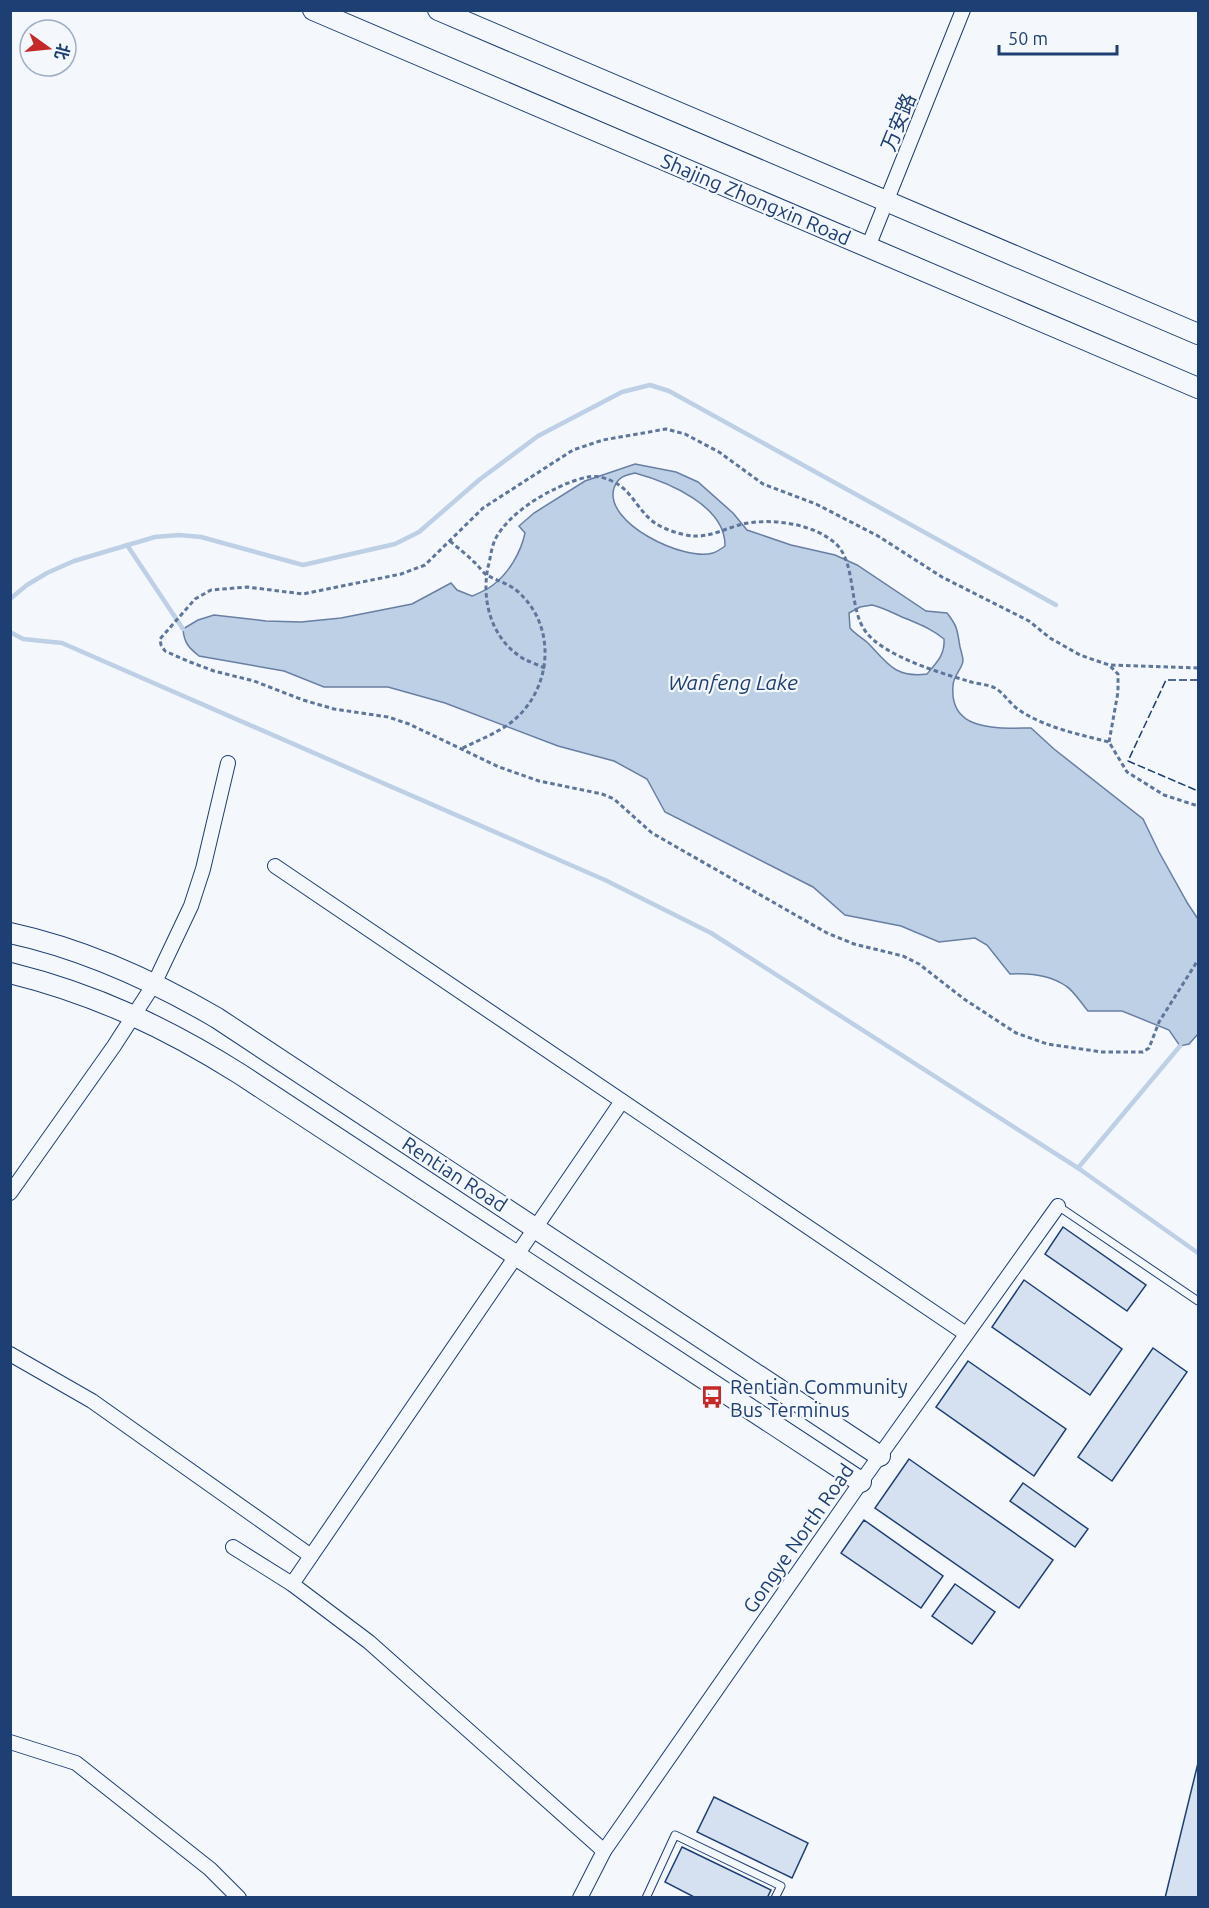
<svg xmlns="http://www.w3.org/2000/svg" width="1209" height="1908" viewBox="0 0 1209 1908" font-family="Ubuntu,'Noto Sans SC',sans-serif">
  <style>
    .water { fill: #bed0e5; stroke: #687fa3; stroke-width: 1.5; fill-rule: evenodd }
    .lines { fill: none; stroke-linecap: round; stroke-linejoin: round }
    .stream { stroke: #bed0e5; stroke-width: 4.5 }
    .building { fill: #d5e0f0; stroke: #1d3f73; stroke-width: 1.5 }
    .lane-casing { stroke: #1d3f73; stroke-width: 9 }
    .street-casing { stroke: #1d3f73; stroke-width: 16 }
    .secondary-casing { stroke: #1d3f73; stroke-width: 22 }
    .path { stroke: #5e769c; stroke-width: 3; stroke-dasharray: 4.5 3; stroke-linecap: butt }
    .lane { stroke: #f4f7fb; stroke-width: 7 }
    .street { stroke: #f4f7fb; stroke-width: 14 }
    .secondary { stroke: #f4f7fb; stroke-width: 20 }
    .fence { stroke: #1d3f73; stroke-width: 1.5; stroke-dasharray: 8 3; stroke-linecap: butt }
    .labels { text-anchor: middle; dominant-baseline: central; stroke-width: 4.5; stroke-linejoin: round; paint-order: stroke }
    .street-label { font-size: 20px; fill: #1d3f73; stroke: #f4f7fb }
    .poi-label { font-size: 20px; fill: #1d3f73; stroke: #f4f7fb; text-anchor: start }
    .water-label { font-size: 21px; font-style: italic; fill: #1d3f73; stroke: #f4f7fb }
  </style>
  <rect width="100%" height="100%" fill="#f4f7fb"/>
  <path class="water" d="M 635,464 L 676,472 L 698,482 L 733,513 L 747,530 L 791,545 L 835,555 L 857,565 L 926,611 L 947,613 C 958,627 957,630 960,647 C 961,651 963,657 963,661 C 962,669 953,676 953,686 C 949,733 1000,728 1031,728 L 1054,749 L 1143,819 L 1159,852 L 1188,904 L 1198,919 L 1198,1034 L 1189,1044 L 1180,1046 L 1169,1030 L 1122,1011 L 1088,1011 C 1081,1003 1074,991 1066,986 C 1050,975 1028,973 1010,974 L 987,945 L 975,938 L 939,942 L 901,926 L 845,915 L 813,887 L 665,812 L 647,779 L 614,761 L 558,746 L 445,703 L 388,687 L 324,687 L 284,671 L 199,656 C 189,648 184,643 183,629 L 198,620 L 214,615 L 266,621 L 301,622 L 341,618 L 412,604 L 451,583 L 457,590 L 472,596 C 479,593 487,590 493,585 C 509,573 521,552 525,533 L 519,526 L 534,513 L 585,481 ZM 635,473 C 668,482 726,506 725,546 C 721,549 717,552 713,553 C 685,562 603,523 614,488 C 618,477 625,475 635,473 ZM 872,605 C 885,608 894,614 907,619 C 921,625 932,629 944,639 C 945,655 937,662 927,674 C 895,678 888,664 868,643 C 862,638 855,634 850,628 L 849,613 L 860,607 Z"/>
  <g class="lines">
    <g class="stream">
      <polyline points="127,545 183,629"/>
      <polyline points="10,599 27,585 47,573 74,561 155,537 179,535 201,537 303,565 395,544 419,532 479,480 538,436 622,392 650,385 669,391 1056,605"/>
      <polyline points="10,632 23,639 62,643 605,880 711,933 1078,1168 1198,1253"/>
      <polyline points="1078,1168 1180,1046"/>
    </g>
  </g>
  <g class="building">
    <polygon points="1063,1227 1146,1285 1127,1311 1045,1254"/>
    <polygon points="1024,1280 1122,1349 1090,1395 992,1327"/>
    <polygon points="1153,1348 1187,1372 1112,1481 1078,1457"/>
    <polygon points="968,1361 1066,1429 1034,1476 936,1407"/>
    <polygon points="909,1459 1053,1560 1019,1608 875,1508"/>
    <polygon points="1023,1483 1088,1529 1075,1547 1010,1501"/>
    <polygon points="864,1520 943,1576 921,1608 841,1553"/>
    <polygon points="955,1584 995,1612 972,1644 932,1616"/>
    <polygon points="1198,1763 1198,1898 1165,1898"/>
    <polygon points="714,1797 808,1843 792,1878 697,1832"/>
    <polygon points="682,1847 771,1890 767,1898 696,1898 665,1882"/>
  </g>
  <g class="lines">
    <g class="lane-casing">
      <g id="lane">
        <polyline points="1058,1206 1198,1301"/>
        <polyline points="646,1898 675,1835 781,1886 775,1898"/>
      </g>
    </g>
    <g class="street-casing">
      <g id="street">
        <polyline points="868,247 963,10"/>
        <polyline points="275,866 966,1334"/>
        <polyline points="10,1193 114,1046 154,984 191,906 203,869 228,763"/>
        <polyline points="10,1354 92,1401 311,1556"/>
        <polyline points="233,1547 292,1584 369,1642 604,1851"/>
        <polyline points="292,1584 622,1101"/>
        <polyline points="10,1742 76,1763 210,1869 239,1898"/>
        <polyline points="580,1898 604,1851 861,1482 1058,1206"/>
      </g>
    </g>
    <g class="secondary-casing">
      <g id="secondary">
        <polyline points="313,10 1198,388"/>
        <polyline points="438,10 1198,334"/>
        <path d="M 10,933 C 84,949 152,980 217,1018 L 880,1456"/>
        <path d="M 10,973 C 95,994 167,1028 240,1074 L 861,1482"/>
      </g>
    </g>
    <g class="path">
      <path d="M 450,541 C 458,548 467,555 474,562 C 479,566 483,573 487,575 C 497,581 507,583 516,590 C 557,624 553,687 514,720 C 499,733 478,740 461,749"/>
      <path d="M 545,668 C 538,665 530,662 524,659 C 492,640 481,602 488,567 C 491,557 491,546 497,536 C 509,516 535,498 557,488 C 567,483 589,474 600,477 C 630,484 632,503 651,520 C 661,529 681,535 694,536 C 711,537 726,528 743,524 C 771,518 812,523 835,543 C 857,562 848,609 866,632 C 884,656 940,673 968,681 C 976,684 987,684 995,688 C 1004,693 1010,704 1019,710 C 1046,728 1078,734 1109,742 L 1127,772 L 1164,795 L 1198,806"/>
      <polyline points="1198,668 1109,665 1080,655 1050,638 1029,621 942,577 878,536 816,504 763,484 719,452 685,434 666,429 603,440 573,450 483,508 425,565 401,574 303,594 247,587 211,590 195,599 160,639 161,645 165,651 190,662 214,671 254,681 303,700 334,709 388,717 409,724 499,767 539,781 602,794 614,799 652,833 827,933 854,944 903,956 919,964 964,999 1016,1033 1047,1044 1102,1052 1143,1052 1149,1048 1159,1022 1198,960"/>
      <polyline points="1109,742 1118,692 1118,674 1109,665"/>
    </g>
    <use href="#lane" class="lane"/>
    <use href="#street" class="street"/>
    <use href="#secondary" class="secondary"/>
    <polyline class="fence" points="1198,680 1166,680 1128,761 1198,791"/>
  </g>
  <defs>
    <g id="bus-bare" transform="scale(1.8)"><path d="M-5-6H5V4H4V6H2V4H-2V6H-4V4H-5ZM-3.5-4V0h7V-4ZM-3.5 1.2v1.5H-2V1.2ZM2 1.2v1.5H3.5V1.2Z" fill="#c62828" stroke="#f4f7fb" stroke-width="2.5" paint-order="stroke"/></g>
  </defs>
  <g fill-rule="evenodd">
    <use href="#bus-bare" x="712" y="1397"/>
  </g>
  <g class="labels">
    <g class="street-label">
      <text transform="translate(898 122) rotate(-68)">万安路</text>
      <text transform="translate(756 199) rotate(23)">Shajing Zhongxin Road</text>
      <text transform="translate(455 1174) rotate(33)">Rentian Road</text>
      <text transform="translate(798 1538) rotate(-55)">Gongye North Road</text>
    </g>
    <g class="poi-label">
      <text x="730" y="1386">Rentian Community<tspan x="730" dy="23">Bus Terminus</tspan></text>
    </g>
    <g class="water-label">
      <text x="733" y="682">Wanfeng Lake</text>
    </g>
  </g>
  <rect width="1209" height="1908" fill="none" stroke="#1d3f73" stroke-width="24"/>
  <g transform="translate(48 48) rotate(105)"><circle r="28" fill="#f4f7fb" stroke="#9eadc5" stroke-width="1.5"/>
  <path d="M0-4.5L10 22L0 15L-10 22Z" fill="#c62828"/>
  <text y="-9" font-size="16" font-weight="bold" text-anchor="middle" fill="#1d3f73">北</text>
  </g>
  <path d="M999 45v9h118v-9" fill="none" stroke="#1d3f73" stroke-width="3"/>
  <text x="1008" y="45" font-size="18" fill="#1d3f73" stroke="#f4f7fb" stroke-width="4.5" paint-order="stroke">50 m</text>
</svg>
